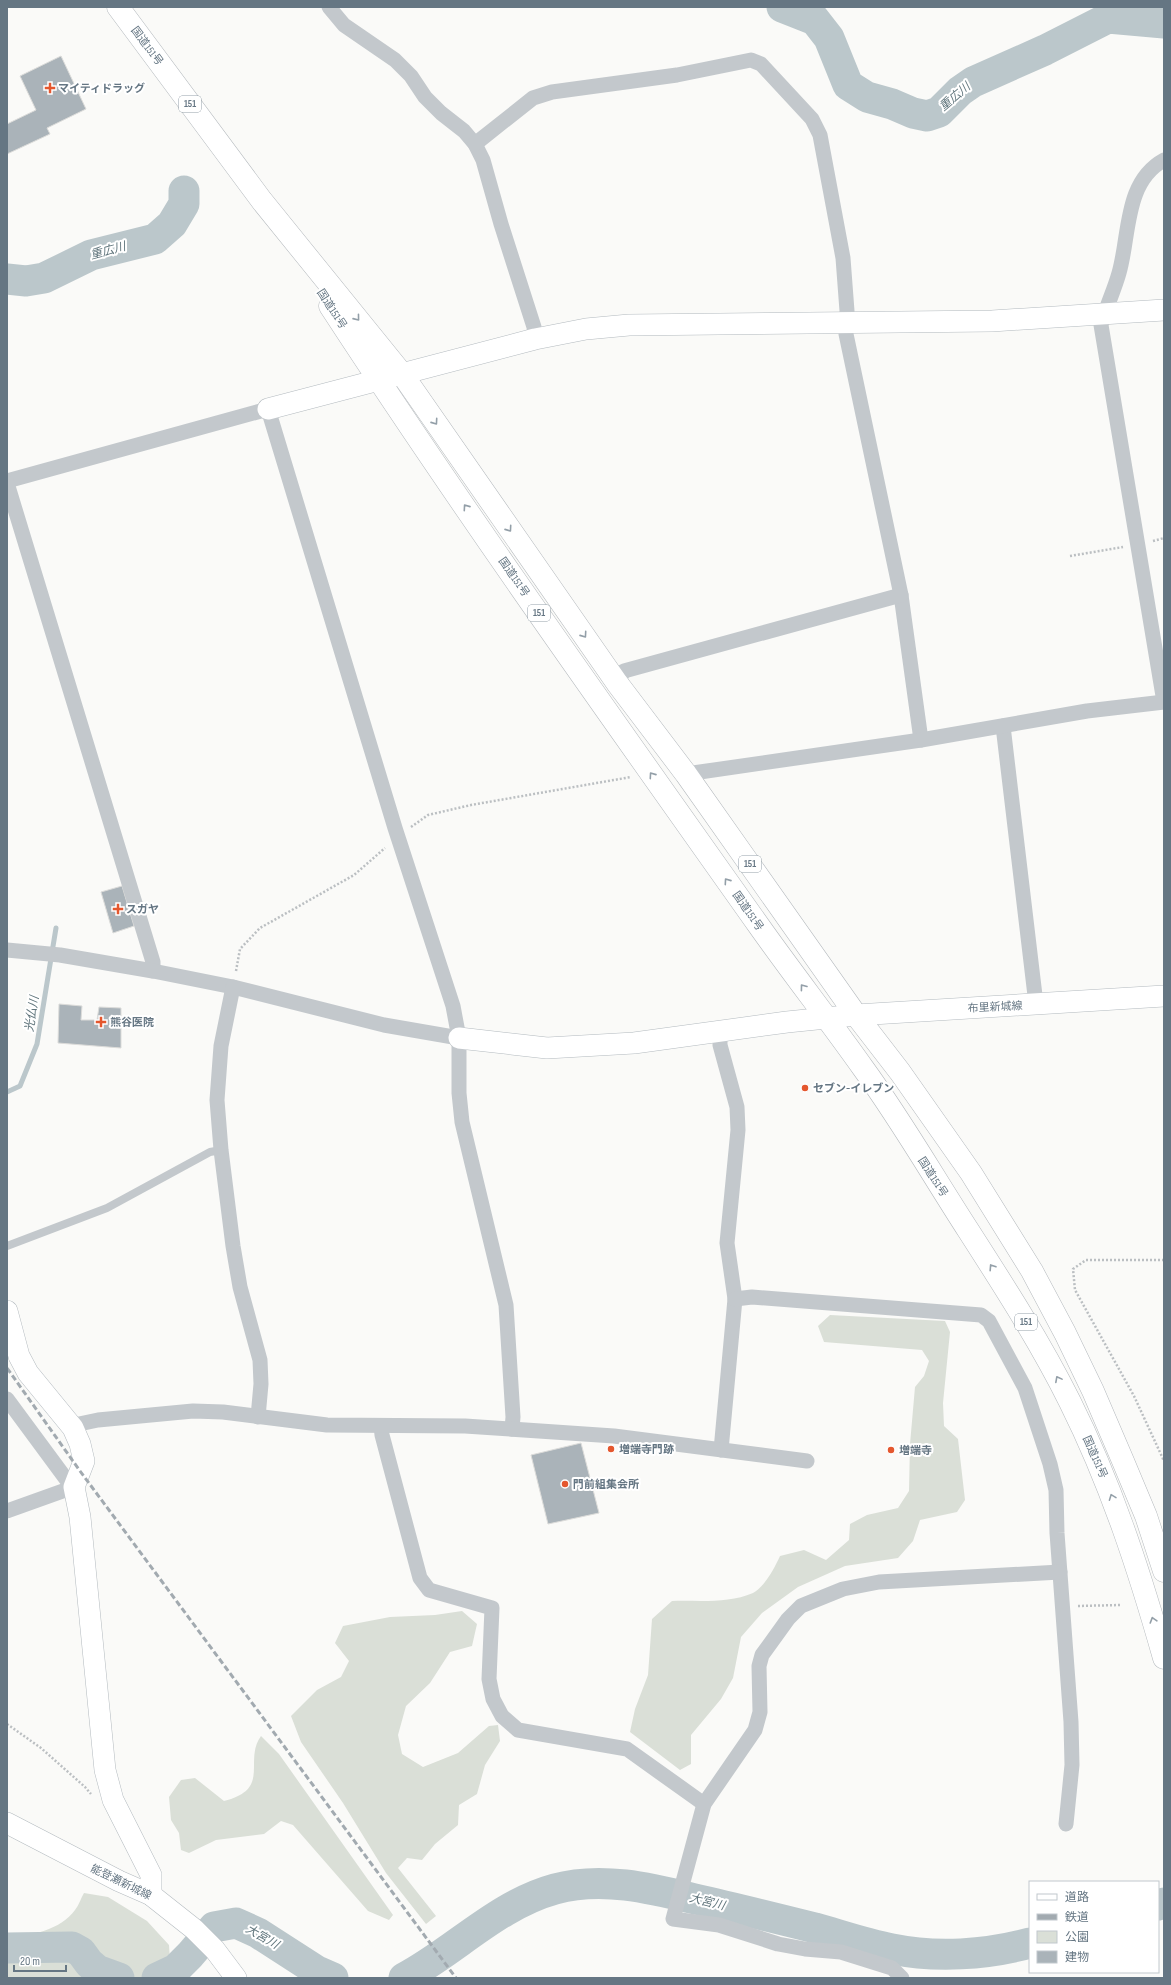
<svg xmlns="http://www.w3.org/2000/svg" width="1171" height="1985" viewBox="0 0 1171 1985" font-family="'Sofia Sans Condensed','Noto Sans JP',sans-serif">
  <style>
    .green { fill: #dadfd7 }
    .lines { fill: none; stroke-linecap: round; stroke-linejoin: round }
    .stream { stroke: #bbc7cb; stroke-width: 5 }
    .river { stroke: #bbc7cb; stroke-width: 31 }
    .building { fill: #aab3b9; stroke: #dcdcda }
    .secondary-casing { stroke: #b3babf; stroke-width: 22 }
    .highway-casing { stroke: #b4b9bd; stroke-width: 23 }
    .path { stroke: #bbbfc2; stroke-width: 2.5; stroke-dasharray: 2 2; stroke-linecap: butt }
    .lane { stroke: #c3c8cc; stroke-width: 8 }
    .street { stroke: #c3c8cc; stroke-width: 15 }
    .secondary { stroke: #fff; stroke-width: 21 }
    .highway { stroke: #fff; stroke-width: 22 }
    .rail { stroke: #a2aab0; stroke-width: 3; stroke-dasharray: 6 3; stroke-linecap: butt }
    .oneway { stroke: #939fa8 }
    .poi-dot { fill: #e4572e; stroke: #fff; stroke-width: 1.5 }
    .labels { text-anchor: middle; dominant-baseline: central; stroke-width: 4; stroke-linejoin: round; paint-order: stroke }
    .shield { fill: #fff; stroke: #939fa8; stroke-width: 1 }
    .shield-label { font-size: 10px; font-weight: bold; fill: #657683 }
    .street-label { font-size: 11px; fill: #657683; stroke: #fff }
    .poi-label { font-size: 11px; font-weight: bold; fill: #657683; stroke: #fff; text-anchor: start }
    .water-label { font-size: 12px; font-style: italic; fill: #60757c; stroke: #fff }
  </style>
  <rect width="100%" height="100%" fill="#fafaf8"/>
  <g class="green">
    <path d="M 830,1315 L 945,1321 L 950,1332 L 943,1403 L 944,1426 L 958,1439 L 965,1500 L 957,1512 L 920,1520 L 913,1541 L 898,1558 L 845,1566 L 798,1587 L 762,1613 L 741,1637 L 733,1678 L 721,1699 L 691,1735 L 691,1764 L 680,1770 L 630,1732 L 635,1709 L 648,1675 L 652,1619 L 672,1601 C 698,1600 728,1604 753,1593 C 764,1588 775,1567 780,1556 L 804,1550 L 826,1560 L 849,1540 L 850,1524 L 867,1515 L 898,1508 L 909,1491 L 910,1444 L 915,1387 L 924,1376 L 929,1361 L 922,1350 L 824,1342 L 818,1326 Z"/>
    <polygon points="462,1611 477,1624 472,1646 450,1652 430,1683 406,1706 398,1735 402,1754 423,1767 458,1753 489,1726 498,1725 500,1741 485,1765 477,1794 459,1805 458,1825 435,1844 422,1860 407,1858 398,1868 436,1916 426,1924 386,1873 343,1803 301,1742 291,1716 317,1690 341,1677 349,1661 335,1643 343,1626 390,1617 435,1615"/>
    <path d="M 261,1736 L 279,1754 L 393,1915 L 389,1920 L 368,1911 L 293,1825 L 281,1821 L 264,1834 L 216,1840 L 189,1853 L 181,1850 L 179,1833 L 171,1820 L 169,1797 L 181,1780 L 195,1778 L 224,1801 C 272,1789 243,1761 261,1736 Z"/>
    <path d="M 84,1893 L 108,1897 L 147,1921 L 169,1945 L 170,1960 L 167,1978 L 7,1978 L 7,1938 C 30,1936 61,1930 75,1910 C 79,1905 81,1898 84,1893 Z"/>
  </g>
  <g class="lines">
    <polyline class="stream" points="7,1092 20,1086 37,1044 56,928"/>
    <g class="river">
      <polyline points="782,7 815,20 829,38 848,85 867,97 892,104 913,113 927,116 939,112 960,91 973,82 1045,50 1108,18 1164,23"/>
      <polyline points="7,279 26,281 44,278 91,255 155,239 172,224 184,204 184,191"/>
      <polyline points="1158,1905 1164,1903"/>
      <polyline points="7,1948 72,1947 81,1952 89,1963 97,1970 119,1978"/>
      <polyline points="157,1978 176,1969 190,1955 214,1927 236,1923 258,1933 317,1971 333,1978"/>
      <path d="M 404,1978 C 455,1951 497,1905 555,1889 C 601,1876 650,1888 695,1899 C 735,1908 775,1918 815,1928 C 840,1935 866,1944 892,1949 C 936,1958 986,1955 1030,1943"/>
    </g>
  </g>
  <g class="building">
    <polygon points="61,56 86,109 47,128 50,134 7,154 7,124 36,110 20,76"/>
    <polygon points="122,886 134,926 113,933 101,892"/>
    <polygon points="59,1004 82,1006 81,1020 97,1020 99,1007 121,1008 121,1048 58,1043"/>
    <polygon points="581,1443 599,1513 548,1524 531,1455"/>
  </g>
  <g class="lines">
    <g class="secondary-casing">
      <g id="secondary">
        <polyline points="268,409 535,339 586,329 629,325 992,321 1164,310"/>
        <polyline points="459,1038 547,1048 634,1043 787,1022 856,1015 1164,996"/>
        <polyline points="7,1311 19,1356 28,1373 73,1428 80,1444 84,1461 74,1487 80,1517 105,1770 113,1800 151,1875 151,1895"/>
        <polyline points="7,1823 119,1881 151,1895 194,1929 215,1950 236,1978"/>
      </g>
    </g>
    <g class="highway-casing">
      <g id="highway">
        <polyline points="118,7 262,201 402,374 617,683 686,774 856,1015 900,1072 971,1173 1032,1271 1065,1333 1093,1391 1123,1461 1146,1516 1164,1571"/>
        <path d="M 330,306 C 467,516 614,721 759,926 C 793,974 829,1020 863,1068 C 901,1120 933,1176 968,1230 C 1004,1286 1040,1342 1070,1402 C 1111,1484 1139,1570 1164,1658"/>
      </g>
    </g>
    <g class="path">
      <polyline points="1153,541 1164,538"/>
      <polyline points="1070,556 1123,547"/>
      <polyline points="411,827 428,815 471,805 631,777"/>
      <polyline points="236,971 240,949 260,928 354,875 385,848"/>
      <polyline points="1164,1260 1086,1260 1073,1269 1075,1290 1134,1396 1164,1461"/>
      <polyline points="1078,1606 1120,1605"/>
      <polyline points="7,1724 41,1748 85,1787 91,1794"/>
    </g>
    <polyline class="lane" points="7,1246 107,1208 210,1152 221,1150"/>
    <g class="street">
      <polyline points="329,7 344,25 395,60 411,76 425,97 441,113 464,131 475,144 483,160 501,224 534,327 535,339"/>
      <polyline points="475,144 533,98 552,92 677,75 751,60 761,64 812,119 820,135 843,258 847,311 846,334 901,595 921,740"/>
      <polyline points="7,481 268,409 395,828 453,1006 459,1038 459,1093 462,1122 506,1305 513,1417 512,1429"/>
      <polyline points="7,483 153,962 153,971"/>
      <polyline points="617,683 624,671 901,595"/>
      <path d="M 1164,702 L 1101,325 C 1106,307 1114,291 1119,273 C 1130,235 1124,182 1164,160"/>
      <polyline points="1003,726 1036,1004"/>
      <polyline points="686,774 921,740 1087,711 1164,702"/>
      <polyline points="7,950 60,955 153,971 233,987 384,1025 459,1038"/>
      <polyline points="233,987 221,1046 217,1100 221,1150 233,1246 240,1287 260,1360 261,1384 258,1417"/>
      <polyline points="720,1032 720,1045 737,1107 738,1130 727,1243 735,1299 721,1450"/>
      <polyline points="735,1299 752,1297 981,1315 989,1321 1025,1388 1050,1464 1056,1490 1057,1533 1071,1722 1072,1765 1066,1824"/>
      <polyline points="7,1399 69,1483 74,1487 7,1511"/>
      <polyline points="381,1426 382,1435 420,1578 429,1590 492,1608 489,1679 493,1699 502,1716 518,1730 627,1749 704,1804"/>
      <polyline points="73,1428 79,1424 98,1420 193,1411 223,1412 327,1425 465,1426 614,1436 807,1461"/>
      <polyline points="902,1978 892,1968 841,1952 805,1949 778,1944 719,1925 673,1919 704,1804 755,1730 760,1712 759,1666 762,1655 788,1619 801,1606 843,1589 879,1582 1060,1572"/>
    </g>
    <use href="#secondary" class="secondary"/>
    <use href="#highway" class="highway"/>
    <polyline class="rail" points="7,1368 80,1471 456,1978"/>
  </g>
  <defs><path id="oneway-chevron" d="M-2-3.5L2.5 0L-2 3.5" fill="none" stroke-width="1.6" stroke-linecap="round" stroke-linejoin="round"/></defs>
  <g class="oneway">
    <use href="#oneway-chevron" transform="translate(357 318) rotate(51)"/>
    <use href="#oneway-chevron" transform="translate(435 422) rotate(55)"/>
    <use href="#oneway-chevron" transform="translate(466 507) rotate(-125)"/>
    <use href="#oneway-chevron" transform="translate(509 529) rotate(55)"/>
    <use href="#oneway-chevron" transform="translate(584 635) rotate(55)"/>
    <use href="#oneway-chevron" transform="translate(652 775) rotate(-125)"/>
    <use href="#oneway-chevron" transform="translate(727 881) rotate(-125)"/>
    <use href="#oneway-chevron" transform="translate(803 987) rotate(-127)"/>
    <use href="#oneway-chevron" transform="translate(992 1267) rotate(-123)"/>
    <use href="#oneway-chevron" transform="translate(1058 1379) rotate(-118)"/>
    <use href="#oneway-chevron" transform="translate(1112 1497) rotate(-111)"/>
    <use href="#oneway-chevron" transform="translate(1153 1620) rotate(-107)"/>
  </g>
  <g class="poi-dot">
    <path d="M48 82h4v4h4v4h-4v4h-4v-4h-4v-4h4z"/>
    <path d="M116 903h4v4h4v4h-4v4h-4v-4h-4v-4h4z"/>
    <path d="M99 1016h4v4h4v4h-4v4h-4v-4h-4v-4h4z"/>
    <circle cx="805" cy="1088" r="4"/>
    <circle cx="611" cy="1449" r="4"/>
    <circle cx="891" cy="1450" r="4"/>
    <circle cx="565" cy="1484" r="4"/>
  </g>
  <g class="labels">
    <g class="shield">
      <rect x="179" y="96" width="22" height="16" rx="3"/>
      <rect x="528" y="605" width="22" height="16" rx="3"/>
      <rect x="739" y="856" width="22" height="16" rx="3"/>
      <rect x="1015" y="1314" width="22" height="16" rx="3"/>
    </g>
    <g class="shield-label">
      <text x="190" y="104">151</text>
      <text x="539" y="613">151</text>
      <text x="750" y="864">151</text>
      <text x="1026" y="1322">151</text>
    </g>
    <g class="street-label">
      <text transform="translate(147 46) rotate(53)">国道151号</text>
      <text transform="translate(332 309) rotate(57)">国道151号</text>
      <text transform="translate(514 577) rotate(55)">国道151号</text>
      <text transform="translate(748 911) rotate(55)">国道151号</text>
      <text transform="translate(995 1007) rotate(-3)">布里新城線</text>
      <text transform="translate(933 1177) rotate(57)">国道151号</text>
      <text transform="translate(1095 1457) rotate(66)">国道151号</text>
      <text transform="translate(121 1882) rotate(26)">能登瀬新城線</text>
    </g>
    <g class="poi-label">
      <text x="58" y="88">マイティドラッグ</text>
      <text x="126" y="909">スガヤ</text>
      <text x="110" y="1022">熊谷医院</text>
      <text x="813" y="1088">セブン-イレブン</text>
      <text x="619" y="1449">増端寺門跡</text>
      <text x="899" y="1450">増端寺</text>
      <text x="573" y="1484">門前組集会所</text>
    </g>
    <g class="water-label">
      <text transform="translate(955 97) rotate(-40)">重広川</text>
      <text transform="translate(108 251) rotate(-15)">重広川</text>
      <text transform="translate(32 1014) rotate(-81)">光仏川</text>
      <text transform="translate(707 1902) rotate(14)">大宮川</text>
      <text transform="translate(262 1937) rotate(30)">大宮川</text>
    </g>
  </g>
  <rect width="1171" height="1985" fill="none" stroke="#657683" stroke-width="16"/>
  <rect x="1029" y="1881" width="130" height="92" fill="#ffffff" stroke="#c1c8cd"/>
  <rect x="1037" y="1894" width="20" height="6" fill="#ffffff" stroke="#c1c8cd"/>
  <text x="1065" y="1901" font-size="12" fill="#657683">道路</text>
  <rect x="1037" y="1914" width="20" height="6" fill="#a2aab0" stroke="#c1c8cd"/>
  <text x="1065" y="1921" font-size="12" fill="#657683">鉄道</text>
  <rect x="1037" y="1931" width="20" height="12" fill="#dadfd7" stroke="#c1c8cd"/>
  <text x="1065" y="1941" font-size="12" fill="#657683">公園</text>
  <rect x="1037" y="1951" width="20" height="12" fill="#aab3b9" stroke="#c1c8cd"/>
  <text x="1065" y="1961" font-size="12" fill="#657683">建物</text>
  <path d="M14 1965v6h52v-6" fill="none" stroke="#657683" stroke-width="2"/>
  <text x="20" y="1965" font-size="12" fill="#657683" stroke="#ffffff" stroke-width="3" paint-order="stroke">20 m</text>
</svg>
